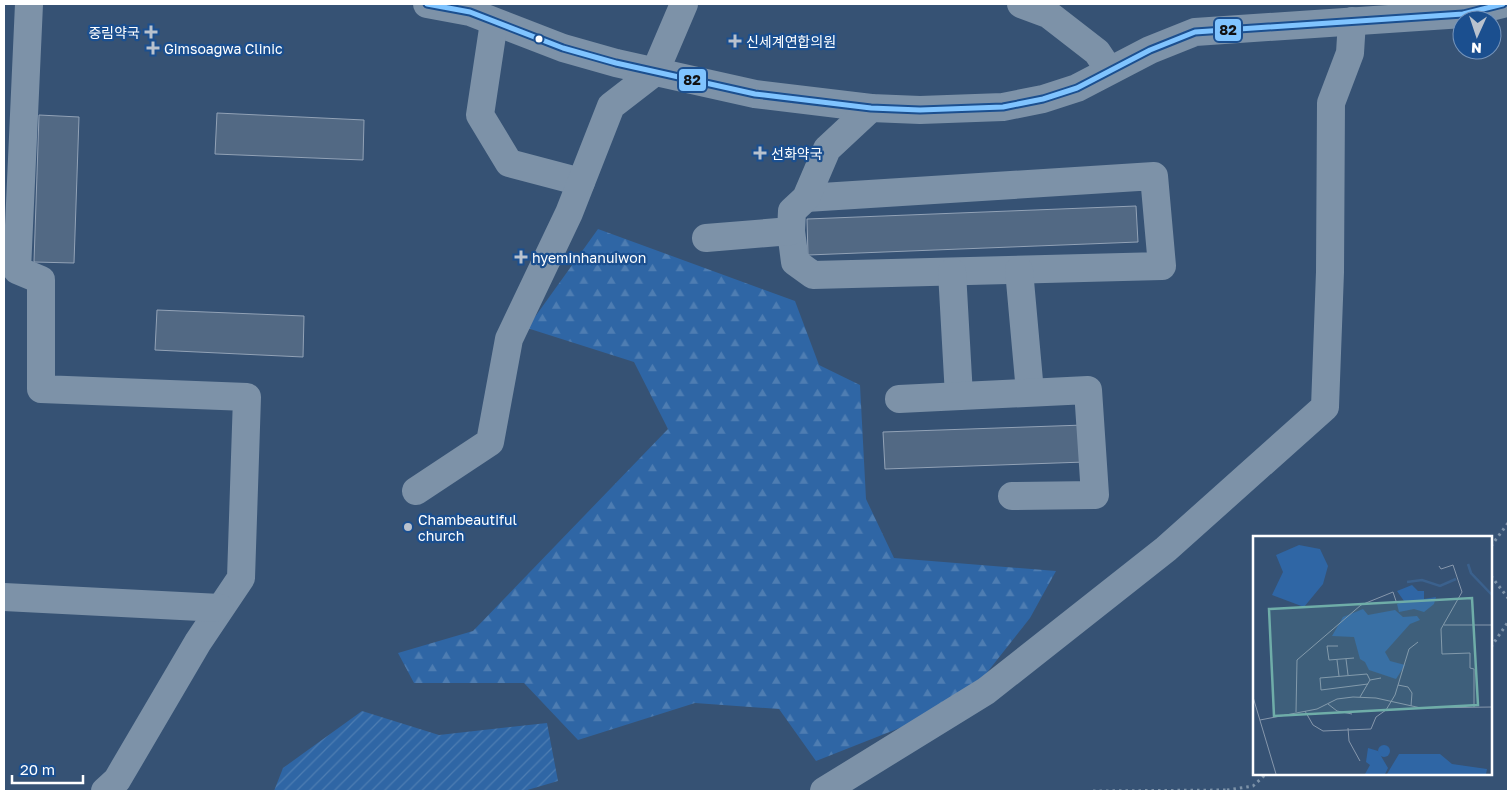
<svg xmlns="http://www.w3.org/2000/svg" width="1512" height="795" viewBox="0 0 1512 795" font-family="'Golos Text','Noto Sans KR',sans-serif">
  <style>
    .forest { fill: url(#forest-firs) }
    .garden { fill: url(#garden-furrows) }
    .building { fill: #526984; stroke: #92a2b6 }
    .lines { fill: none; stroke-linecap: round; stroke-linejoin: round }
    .path { stroke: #7d92a8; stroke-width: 3; stroke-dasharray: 2.5 4; stroke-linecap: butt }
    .minor { stroke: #7d92a8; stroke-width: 28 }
    .bus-1-casing { stroke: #1b4f8f; stroke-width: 9 }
    .bus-1 { stroke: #80c4ff; stroke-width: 5 }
    .poi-dot { fill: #b9c2ce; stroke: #1b4f8f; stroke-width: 2 }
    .bus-dot { fill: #fff; stroke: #1b4f8f; stroke-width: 2 }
    .labels { text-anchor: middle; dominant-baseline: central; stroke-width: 4.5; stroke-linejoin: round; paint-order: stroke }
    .poi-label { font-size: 14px; fill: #fff; stroke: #1b4f8f; text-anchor: start }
    .inset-river { fill: none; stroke: #3b618d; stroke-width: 2.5 }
    .inset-road { fill: none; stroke: #8697ac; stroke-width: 1 }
    .view { fill: #6fada8; fill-opacity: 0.15; stroke: #6fada8; stroke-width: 2.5 }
    .inset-edge { fill: none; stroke: #fff; stroke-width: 2.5 }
    .line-badge { stroke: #1b4f8f; stroke-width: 2 }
    .pale-badge-label { font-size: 14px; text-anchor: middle; font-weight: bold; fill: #111 }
  </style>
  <defs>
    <pattern id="forest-firs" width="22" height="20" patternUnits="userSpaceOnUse" patternTransform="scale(1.25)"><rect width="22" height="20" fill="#2f66a5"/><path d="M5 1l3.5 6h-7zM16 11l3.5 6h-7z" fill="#4e7db2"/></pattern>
    <pattern id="garden-furrows" width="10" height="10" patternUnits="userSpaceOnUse" patternTransform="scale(1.25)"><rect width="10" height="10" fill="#2f66a5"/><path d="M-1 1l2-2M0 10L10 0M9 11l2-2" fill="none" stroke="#4e7db2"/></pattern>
  </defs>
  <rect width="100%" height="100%" fill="#365274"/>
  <polygon class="forest" points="598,229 795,301 819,365 860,385 866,499 894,558 1056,571 1030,618 963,703 816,761 779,709 695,703 578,740 524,683 414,683 398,653 473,631 668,429 634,362 527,328"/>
  <polygon class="garden" points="362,711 439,735 547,723 558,781 524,791 274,791 283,768"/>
  <g class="building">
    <polygon points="217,113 364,120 363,160 215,154"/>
    <polygon points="39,115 79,117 74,263 34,262"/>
    <polygon points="1136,206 1138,242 808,255 807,219"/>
    <polygon points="157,310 304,316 303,357 155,350"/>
    <polygon points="1084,425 1085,462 885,469 883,432"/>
  </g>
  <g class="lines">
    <g class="path">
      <polyline points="1491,546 1508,523"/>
      <polyline points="1491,576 1508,598"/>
      <polyline points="1491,647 1508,622"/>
      <polyline points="1227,790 1253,786 1266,774"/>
      <polyline points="1093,791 1227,790"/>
    </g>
    <g class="minor">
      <polyline points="29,4 17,270 41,280 41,389 247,397 241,578 198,642 117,780 105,791"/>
      <polyline points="427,4 470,12 563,48 616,63 755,94 871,108 920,110 1003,107 1043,99 1077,88 1150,50 1195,32 1463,14 1503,4"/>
      <polyline points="1021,4 1048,14 1097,52 1109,70"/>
      <polyline points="494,22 480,115 509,163 581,182"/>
      <polyline points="791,231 795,262 813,275 1162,266 1154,176 806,198"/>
      <polyline points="706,238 791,231 792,211 806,198 827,149 871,108"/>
      <polyline points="1019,270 1030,392"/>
      <polyline points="952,272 959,396"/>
      <polyline points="899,399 1088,390 1095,495 1012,496"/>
      <polyline points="416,491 490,442 509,339 569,213 611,106 655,72 684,4"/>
      <polyline points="4,597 220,608"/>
      <polyline points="824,791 986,691 1166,549 1325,407 1330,272 1331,103 1350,53 1352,21"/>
    </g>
    <g class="bus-1-casing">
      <polyline id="bus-1" points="427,4 470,12 563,48 616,63 755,94 871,108 920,110 1003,107 1043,99 1077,88 1150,50 1195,32 1463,14 1503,4"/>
    </g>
    <use href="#bus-1" class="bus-1"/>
  </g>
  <g class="poi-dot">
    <path d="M148.5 24.5h5v5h5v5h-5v5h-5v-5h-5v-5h5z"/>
    <path d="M732.5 33.5h5v5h5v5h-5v5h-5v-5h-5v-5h5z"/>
    <path d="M150.5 40.5h5v5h5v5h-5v5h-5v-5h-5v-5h5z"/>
    <path d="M757.5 145.5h5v5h5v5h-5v5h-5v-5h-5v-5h5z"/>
    <path d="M518.5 249.5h5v5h5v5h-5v5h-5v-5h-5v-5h5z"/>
    <circle cx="408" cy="527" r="5"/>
  </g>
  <circle class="bus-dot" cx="539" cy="39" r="4.5"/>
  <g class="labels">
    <g class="poi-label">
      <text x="140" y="32" text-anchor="end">중림약국</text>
      <text x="746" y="41">신세계연합의원</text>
      <text x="164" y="48">Gimsoagwa Clinic</text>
      <text x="771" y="153">선화약국</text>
      <text x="532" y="257">hyeminhanuiwon</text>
      <text x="418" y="519">Chambeautiful<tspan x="418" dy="16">church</tspan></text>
    </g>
  </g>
  <g transform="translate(1253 536)">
    <rect width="239" height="239" fill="#365274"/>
    <path d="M 46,9 L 67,13 L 75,30 L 70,48 L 51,71 L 19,59 L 30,36 L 23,19 Z" fill="#2f66a5"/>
    <path d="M 110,73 L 115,79 L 142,74 L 150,81 L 164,80 L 167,84 L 157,88 L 132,116 L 137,125 L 152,129 L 143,143 L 116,134 L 112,126 L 107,123 L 101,101 L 79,100 L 90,81 ZM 146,218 L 187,218 L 199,228 L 234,233 L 233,238 L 134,238 Z" fill="#2f66a5"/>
    <path d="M125 215a6 6 0 1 1 12 0a6 6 0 1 1-12 0Z" fill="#2f66a5"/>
    <path d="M 159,49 L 165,55 L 171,55 L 171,63 L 183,61 L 181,68 L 171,76 L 161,73 L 146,76 L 144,68 L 151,65 L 144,55 ZM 115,212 L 125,215 L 135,232 L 132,238 L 112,238 L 117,229 L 113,226 Z" fill="#2f66a5"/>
    <path class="inset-river" d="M 215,28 L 218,37 L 239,59M 154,46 L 169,44 L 187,50 L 203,43"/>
    <path class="inset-road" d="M 186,30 L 188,33 L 200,29 L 209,56 L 188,93 L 189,118 L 217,117 L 217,132 L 221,133 L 221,171M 191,89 L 239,89M 85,110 L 74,110 L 76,124 L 101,122M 93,123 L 95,139M 84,124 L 86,140M 115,148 L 68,154 L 67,142 L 114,138 L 117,144M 145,149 L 155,151 L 159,157 L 158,170M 0,161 L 23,238M 107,161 L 117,144 L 128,142M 75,168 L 84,175 L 99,178M 52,175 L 60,189 L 70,195 L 118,193 L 123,181 L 133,174 L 142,159 L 156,113 L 165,106M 43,176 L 44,124 L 108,69 L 140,56 L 143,65M 7,184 L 64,173 L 84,163 L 100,161 L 123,162 L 168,172 L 239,171M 95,192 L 96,205 L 107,225"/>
    <path class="view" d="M 219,62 L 225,169 L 21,180 L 16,73 Z"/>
    <rect width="239" height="239" class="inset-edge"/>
  </g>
  <g class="line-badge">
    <rect x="1214" y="18" width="28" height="24" rx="5" fill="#80c4ff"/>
    <rect x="678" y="68" width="29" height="24" rx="5" fill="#80c4ff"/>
  </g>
  <g class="pale-badge-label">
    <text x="1228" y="35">82</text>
    <text x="692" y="85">82</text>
  </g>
  <rect width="1512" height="795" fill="none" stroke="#ffffff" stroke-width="10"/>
  <g transform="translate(1477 35) rotate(183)"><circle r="24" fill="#1b4f8f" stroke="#7695bc"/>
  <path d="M0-4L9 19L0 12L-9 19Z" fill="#b9c2ce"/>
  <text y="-8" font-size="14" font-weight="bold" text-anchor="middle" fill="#ffffff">N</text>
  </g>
  <path d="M12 775v8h71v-8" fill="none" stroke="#ffffff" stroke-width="2.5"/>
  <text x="20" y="775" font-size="15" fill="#ffffff" stroke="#1b4f8f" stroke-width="4" paint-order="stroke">20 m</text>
</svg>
